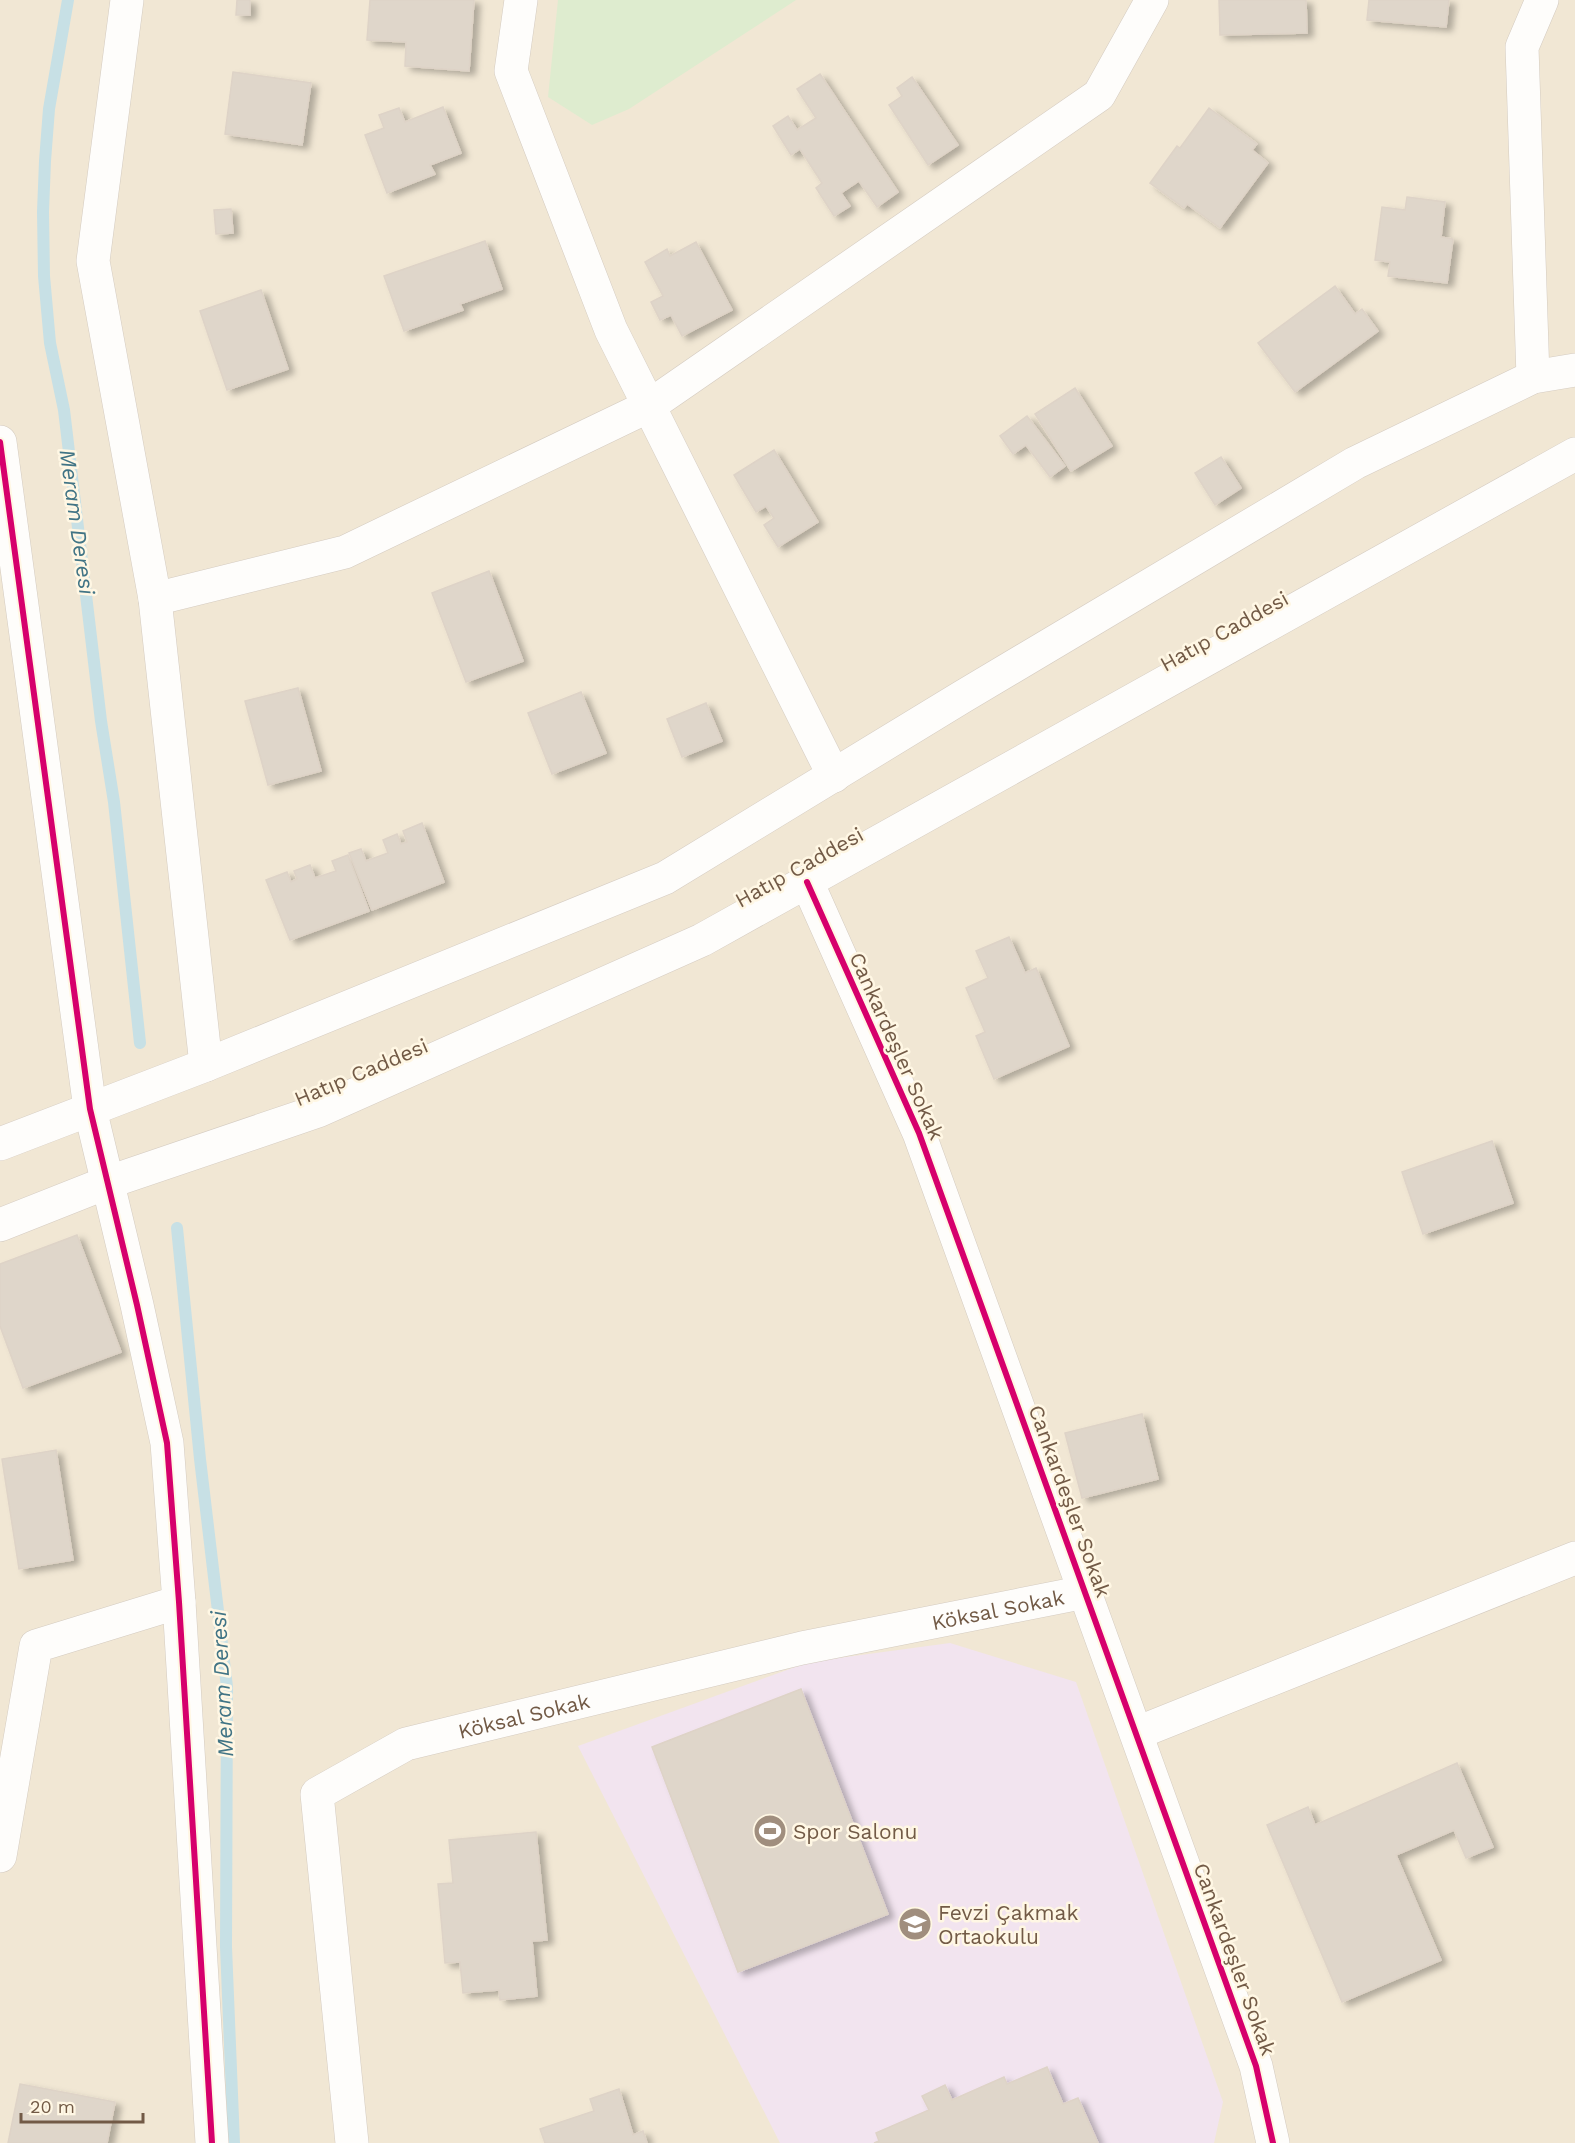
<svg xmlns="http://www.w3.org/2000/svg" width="1575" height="2143" viewBox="0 0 1575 2143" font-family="'Work Sans',sans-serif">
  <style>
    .residential { fill: #f1e7d4 }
    .education { fill: #f2e4ef }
    .green { fill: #deeccf }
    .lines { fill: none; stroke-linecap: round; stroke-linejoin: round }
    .stream { stroke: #c7e0e5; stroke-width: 12 }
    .building { fill: #dfd6ca; stroke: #ded3c7; stroke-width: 1.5; filter: url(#shadow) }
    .minor-casing { stroke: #d4cbc0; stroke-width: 34 }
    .tertiary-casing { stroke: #d4cbc0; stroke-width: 34 }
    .secondary-casing { stroke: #d5ccc2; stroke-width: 34 }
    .minor { stroke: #fefdfb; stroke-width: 33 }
    .tertiary { stroke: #fefdfb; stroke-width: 33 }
    .secondary { stroke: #fefdfb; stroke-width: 33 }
    .cycleway-casing { stroke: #fff7e4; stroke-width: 10 }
    .cycleway { stroke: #d6006c; stroke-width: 6 }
    .labels { text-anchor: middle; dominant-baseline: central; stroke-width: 5; stroke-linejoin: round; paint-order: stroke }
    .street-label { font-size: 21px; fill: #725a46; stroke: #fff7e4 }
    .poi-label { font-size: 21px; fill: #725a46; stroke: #fff7e4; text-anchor: start }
    .water-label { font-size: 22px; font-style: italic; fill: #417485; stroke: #fff7e4 }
  </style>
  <defs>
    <filter id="shadow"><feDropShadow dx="6" dy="4" stdDeviation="3" flood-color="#0004"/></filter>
  </defs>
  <rect width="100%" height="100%" fill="#f5f0e5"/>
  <rect class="residential" x="0" y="0" width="1575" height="2143"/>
  <polygon class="education" points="950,1643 1076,1682 1223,2102 1214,2143 780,2143 578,1746 809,1662"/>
  <polygon class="green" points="558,0 796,0 629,109 592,125 548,97"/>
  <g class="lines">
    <g class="stream">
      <polyline points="68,0 49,109 45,161 43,212 44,276 50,343 64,410 101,721 114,802 140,1043"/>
      <polyline points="177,1228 200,1459 227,1687 226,1947 234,2143"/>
    </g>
  </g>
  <g class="building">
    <polygon points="237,0 250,0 250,15 236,15"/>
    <polygon points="370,0 474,0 469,71 405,66 406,42 367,40"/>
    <polygon points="1219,0 1306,0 1307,33 1220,35"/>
    <polygon points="1369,0 1449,0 1446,27 1367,20"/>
    <polygon points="233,72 311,83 302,145 225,134"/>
    <polygon points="820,74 898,192 877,207 859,181 841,193 850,206 834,216 816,188 822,183 800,149 791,155 773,126 788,116 797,130 816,118 797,89"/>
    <polygon points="912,77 958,145 928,165 889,105 902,96 897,88"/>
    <polygon points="443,107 461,153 430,165 435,174 387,193 365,135 384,128 379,115 399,108 405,122"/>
    <polygon points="1209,108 1257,144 1252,150 1268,163 1220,228 1187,204 1184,208 1150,183 1177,146 1180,148"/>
    <polygon points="1407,197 1445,202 1441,237 1453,239 1447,283 1388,276 1390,262 1375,260 1382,207 1405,210"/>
    <polygon points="231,209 233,233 216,234 214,210"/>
    <polygon points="485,241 502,289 460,304 463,310 404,331 384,276"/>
    <polygon points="696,242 732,310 682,336 671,315 660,320 651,302 663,296 645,262 667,249 670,256"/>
    <polygon points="1335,286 1355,314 1362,309 1378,331 1295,392 1258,343"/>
    <polygon points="261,290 288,369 227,390 200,311"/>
    <polygon points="1075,388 1112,446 1071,471 1035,414"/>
    <polygon points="1027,416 1065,466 1050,477 1026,445 1013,454 1000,436"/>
    <polygon points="774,450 818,522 778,547 764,525 774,518 766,506 756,512 734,475"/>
    <polygon points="1221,457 1241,488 1215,505 1195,473"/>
    <polygon points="489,571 523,661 466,682 432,593"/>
    <polygon points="298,688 321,771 268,785 245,701"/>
    <polygon points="581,692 606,753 552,774 528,713"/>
    <polygon points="706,703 722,741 682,757 667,719"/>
    <polygon points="422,823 444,882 372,910 349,853 361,849 366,861 388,853 383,840 397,834 401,844 407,842 403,831"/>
    <polygon points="348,855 369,911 290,940 266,880 287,872 291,882 297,879 294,871 310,865 315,878 336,871 332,861"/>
    <polygon points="1009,937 1025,973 1036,968 1069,1046 994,1079 976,1036 985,1032 966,988 988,978 976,951"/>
    <polygon points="1492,1141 1513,1203 1423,1234 1402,1172"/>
    <polygon points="77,1235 121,1352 23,1388 0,1326 0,1264"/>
    <polygon points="1142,1414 1158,1479 1082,1498 1065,1433"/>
    <polygon points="56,1450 73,1560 19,1569 2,1459"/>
    <polygon points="801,1689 888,1914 738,1972 652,1747"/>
    <polygon points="1457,1763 1493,1847 1466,1858 1454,1830 1396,1855 1441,1960 1342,2002 1267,1825 1308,1807 1315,1825"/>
    <polygon points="536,1832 547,1940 532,1941 537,1996 500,2000 499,1990 463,1993 460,1962 445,1963 438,1884 453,1883 449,1840"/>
    <polygon points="1047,2067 1063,2104 1078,2098 1098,2143 874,2143 879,2141 876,2133 929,2110 922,2096 945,2085 952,2100 1004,2077 1007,2084"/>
    <polygon points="20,2084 115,2102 107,2143 8,2143"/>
    <polygon points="619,2089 633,2135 643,2131 647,2143 545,2143 540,2129 594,2111 590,2099"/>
  </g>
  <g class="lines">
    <g class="minor-casing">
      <g id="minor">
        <polyline points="127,0 93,261 155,599 206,1065"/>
        <polyline points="521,0 511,71 611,330 834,776"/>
        <polyline points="155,599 345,552 649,406 1099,95 1152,0"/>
        <polyline points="807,882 919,1133 1256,2066 1273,2143"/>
        <polyline points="90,1109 137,1305 167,1443 179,1602 212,2143"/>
        <polyline points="1137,1733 1575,1558"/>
        <polyline points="0,1856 36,1646 179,1602"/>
        <path id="s1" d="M 352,2143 L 317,1794 L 406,1744 L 802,1648 L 1085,1592"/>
      </g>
    </g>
    <g class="tertiary-casing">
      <g id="tertiary">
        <polyline points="1533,377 1522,47 1542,0"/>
        <polyline points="0,442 90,1109"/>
      </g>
    </g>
    <g class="secondary-casing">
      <g id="secondary">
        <polyline points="0,1144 206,1065 665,878 962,697 1355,463 1533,377 1575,370"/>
        <polyline points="0,1225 106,1183 318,1111 702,940 1575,454"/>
      </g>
    </g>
    <use href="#minor" class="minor"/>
    <use href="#tertiary" class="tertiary"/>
    <use href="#secondary" class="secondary"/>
    <g class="cycleway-casing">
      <g id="cycleway">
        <polyline points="0,442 90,1109 137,1305 167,1443 179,1602 212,2143"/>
        <polyline points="807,882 919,1133 1256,2066 1273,2143"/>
      </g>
    </g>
    <use href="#cycleway" class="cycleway"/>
  </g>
  <defs>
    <g id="stadium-disc" transform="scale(1.725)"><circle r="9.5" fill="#a08e7e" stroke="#fff7e4"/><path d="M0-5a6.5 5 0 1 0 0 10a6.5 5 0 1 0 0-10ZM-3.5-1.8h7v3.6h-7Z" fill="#fff"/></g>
    <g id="school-disc" transform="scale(1.725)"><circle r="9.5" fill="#a08e7e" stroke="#fff7e4"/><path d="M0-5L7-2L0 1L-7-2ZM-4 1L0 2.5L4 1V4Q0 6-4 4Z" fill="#fff"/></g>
  </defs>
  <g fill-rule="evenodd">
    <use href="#stadium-disc" x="770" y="1831"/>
    <use href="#school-disc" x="915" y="1924"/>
  </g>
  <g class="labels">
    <g class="street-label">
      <text transform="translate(1224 631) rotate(-29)">Hatıp Caddesi</text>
      <text transform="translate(799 867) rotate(-29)">Hatıp Caddesi</text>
      <text transform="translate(897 1046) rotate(66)">Cankardeşler Sokak</text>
      <text transform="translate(361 1072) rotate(-23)">Hatıp Caddesi</text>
      <text transform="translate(1070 1501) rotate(70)">Cankardeşler Sokak</text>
      <text stroke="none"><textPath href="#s1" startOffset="1060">Köksal Sokak</textPath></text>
      <text stroke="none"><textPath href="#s1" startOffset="574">Köksal Sokak</textPath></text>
      <text transform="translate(1235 1959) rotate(70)">Cankardeşler Sokak</text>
    </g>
    <g class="poi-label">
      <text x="793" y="1831">Spor Salonu</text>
      <text x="938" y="1912">Fevzi Çakmak<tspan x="938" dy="24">Ortaokulu</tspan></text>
    </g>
    <g class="water-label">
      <text transform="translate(77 522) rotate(82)">Meram Deresi</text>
      <text transform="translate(222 1684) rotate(-93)">Meram Deresi</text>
    </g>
  </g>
  <path d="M21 2113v9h122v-9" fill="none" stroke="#725a46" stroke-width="3"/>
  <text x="30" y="2113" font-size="18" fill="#725a46" stroke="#fff7e4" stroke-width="4.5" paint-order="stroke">20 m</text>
</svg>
